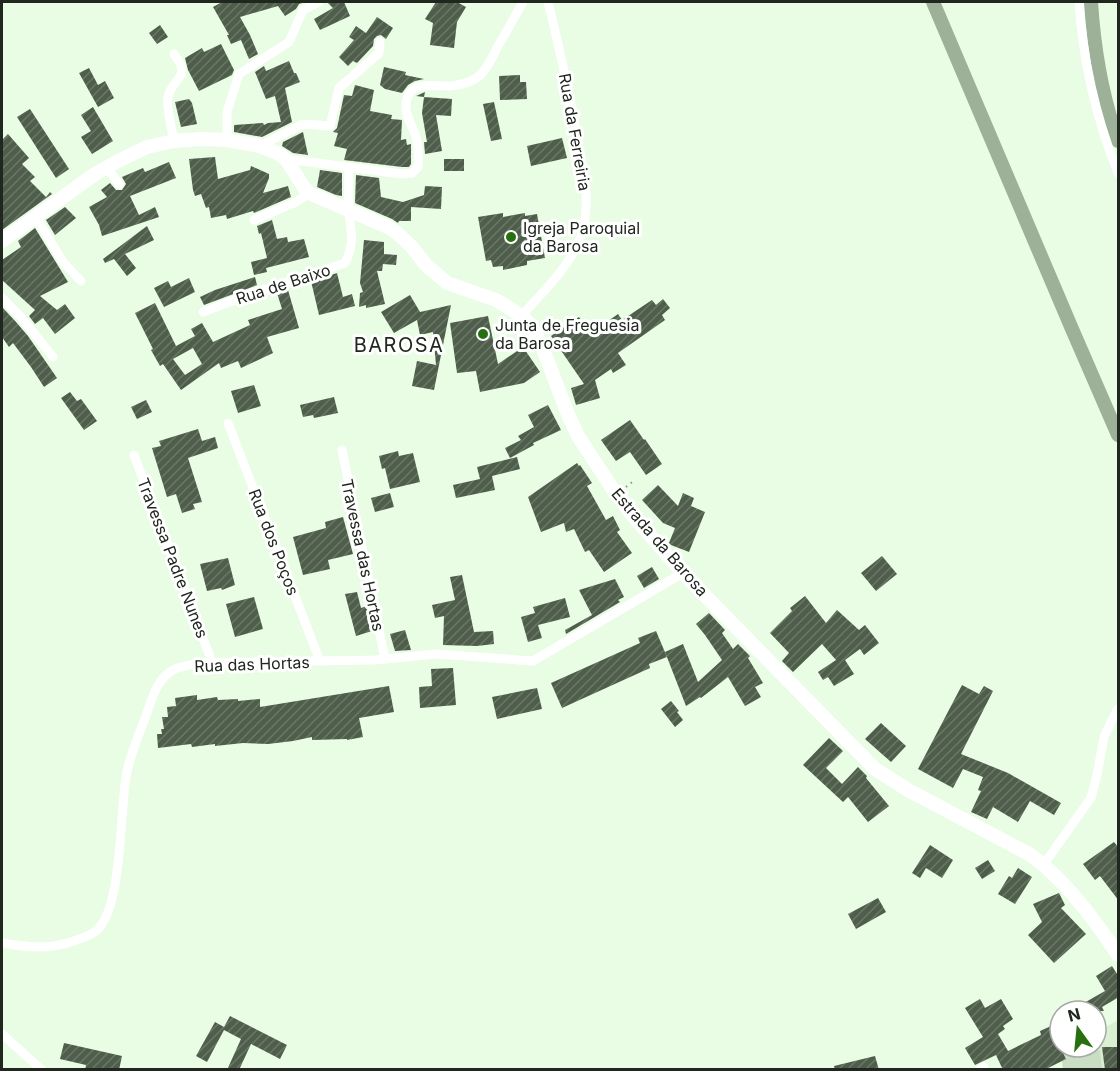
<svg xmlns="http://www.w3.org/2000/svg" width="1120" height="1071" viewBox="0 0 1120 1071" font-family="Inter,sans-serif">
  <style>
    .built { fill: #d9f0d3 }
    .park { fill: #cadec5 }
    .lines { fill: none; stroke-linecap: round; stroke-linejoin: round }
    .canal { stroke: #9db198; stroke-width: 14 }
    .building { fill: url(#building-hatch); fill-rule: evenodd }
    .path { stroke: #8b9887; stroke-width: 2; stroke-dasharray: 1.5 4.5; stroke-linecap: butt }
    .street { stroke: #fff; stroke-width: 9 }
    .secondary { stroke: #fff; stroke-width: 14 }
    .poi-dot { fill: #286f0f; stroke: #fff; stroke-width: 2 }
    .labels { text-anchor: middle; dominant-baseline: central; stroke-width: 6; stroke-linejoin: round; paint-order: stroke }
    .street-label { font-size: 16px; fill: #20271f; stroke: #fff }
    .poi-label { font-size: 16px; fill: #20271f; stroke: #fff; text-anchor: start }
    .quarter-label { font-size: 20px; letter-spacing: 1.5px; fill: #20271f; stroke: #fff }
  </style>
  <defs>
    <pattern id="building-hatch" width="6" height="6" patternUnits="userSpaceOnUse" patternTransform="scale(1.5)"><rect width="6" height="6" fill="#4f5e4b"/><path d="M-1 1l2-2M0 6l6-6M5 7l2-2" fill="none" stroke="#6a7667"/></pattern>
  </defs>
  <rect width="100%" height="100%" fill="#e9fce4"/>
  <polygon class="built" points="1118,1020 1118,1069 1063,1069 1061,1053 1072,1047 1096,1047 1096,1033"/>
  <polygon class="park" points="1100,1050 1102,1069 1063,1069 1061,1053"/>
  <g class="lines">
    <g class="canal">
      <polyline points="933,2 1072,329 1118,435"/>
      <path d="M 1091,2 C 1094,48 1102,97 1118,141"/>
    </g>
  </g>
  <g class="building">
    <polygon points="222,2 305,2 299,4 296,9 285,16 278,6 240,17 250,35 258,54 249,59 241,40 231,44 227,35 229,35 213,7"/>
    <polygon points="327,2 344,2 350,16 320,30 314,19 333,8"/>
    <polygon points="436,2 457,2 466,7 457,22 454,48 430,45 433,23 425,19"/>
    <polygon points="377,17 393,28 386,39 381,35 377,36 374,39 373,46 357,63 353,61 348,66 339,57 354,40 349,37 356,26 366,33"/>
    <polygon points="160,25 168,37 157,44 149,33"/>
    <polygon points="221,44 234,70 232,75 199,91 188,70 185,58 202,48 204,52"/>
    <polygon points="289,61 294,73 296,73 300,82 285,88 292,122 262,137 234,132 234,125 263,123 264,125 268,123 281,122 275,96 266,99 255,72 264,66 266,71"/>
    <polygon points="384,67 406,72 405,75 424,79 415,81 408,85 402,93 385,89 380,85"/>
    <polygon points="89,68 98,85 105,81 114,98 98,107 79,73"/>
    <polygon points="520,75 520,82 526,82 527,99 500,100 499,76"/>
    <polygon points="355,85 374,90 370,111 392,115 391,119 402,120 401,140 406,139 407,145 411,144 411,164 409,167 402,167 344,160 347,149 334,146 338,133 333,132 337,128 344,95 352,96"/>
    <polygon points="425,92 424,97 452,99 451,116 436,115 442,151 425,154 424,142 427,142 422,113 424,97 416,96"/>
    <polygon points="189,99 192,103 197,124 181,127 175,102"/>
    <polygon points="494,102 502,139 491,141 483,104"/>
    <polygon points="93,107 113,141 92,154 81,137 91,131 81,115"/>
    <polygon points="30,109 69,169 56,178 17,117"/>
    <polygon points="303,132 308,155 293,153 282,146 283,142"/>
    <polygon points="8,134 29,158 22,164 35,177 30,181 46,197 50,192 52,194 2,230 2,140"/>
    <polygon points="562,138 567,158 531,166 527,146"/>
    <polygon points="215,157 218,179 250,170 251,166 269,174 269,178 263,193 288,186 291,197 254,213 253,211 227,219 226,215 211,218 209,207 206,208 201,194 195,196 193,190 189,159"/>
    <rect x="444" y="159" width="20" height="12"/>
    <polygon points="169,162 176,178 130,196 139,215 155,207 159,217 102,236 99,225 89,207 107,197 101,190 110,183 116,190 122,190 126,184 122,177 143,168 145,172"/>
    <polygon points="320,170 342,173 342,196 336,195 317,187"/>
    <polygon points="356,175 379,178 381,197 403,202 424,195 425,186 442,187 441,209 411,207 411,221 399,221 398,223 392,219 355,203"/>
    <polygon points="65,207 76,218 55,235 46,220"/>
    <polygon points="503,213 503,217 525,213 525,216 537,214 545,258 527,261 527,265 503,270 503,266 493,267 491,260 486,261 478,217"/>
    <polygon points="272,220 277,239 287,237 288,242 304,239 309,257 266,268 267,272 254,275 251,262 267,258 261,233 259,234 257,226"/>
    <polygon points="147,226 154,240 125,254 136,268 127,276 114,259 105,263 103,259"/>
    <polygon points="35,228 68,282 40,296 57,310 65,304 75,318 55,334 43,318 35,324 29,316 35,310 2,280 2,260 21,247 18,241"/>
    <polygon points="364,240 384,242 384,254 397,255 396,265 383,264 382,271 377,271 385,304 366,308 366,305 359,307 360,293 363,292 360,283"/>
    <polygon points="347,270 337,273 343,297 352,294 355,306 319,315 311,281"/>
    <polygon points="255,277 257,285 204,305 200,297 215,290"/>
    <polygon points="189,278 195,292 164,307 154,288 168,281 171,287"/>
    <path d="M 288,290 L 299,328 L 267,337 L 273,353 L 241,368 L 238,361 L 221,368 L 219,363 L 181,390 L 163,364 L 160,366 L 151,350 L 153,349 L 135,313 L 155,303 L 176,346 L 195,336 L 191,329 L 202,323 L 213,342 L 250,325 L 248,320 L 282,309 L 277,293 ZM 193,348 L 202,364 L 185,375 L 173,359 Z"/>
    <polygon points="410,295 420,312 451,305 434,390 412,386 417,361 436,365 433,332 420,335 417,320 394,333 381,312"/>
    <polygon points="663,299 670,308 662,315 665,320 618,353 626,365 613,373 611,369 595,380 600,398 576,405 571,388 584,384 551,336 579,317 590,334 618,314 622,320 652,300 656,305"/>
    <polygon points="2,307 16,322 28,336 57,378 44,387 31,367 13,343 9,347 2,337"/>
    <polygon points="488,316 498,364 523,347 540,372 524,383 480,392 476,371 457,373 450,323"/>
    <polygon points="254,385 261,406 238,413 231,391"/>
    <polygon points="70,392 77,401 81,399 97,421 84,430 61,398"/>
    <polygon points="334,397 338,413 314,418 313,415 303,417 300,405"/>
    <polygon points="146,400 152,412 137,419 131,407"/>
    <polygon points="548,405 561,430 533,443 534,445 510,458 505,448 521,440 518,436 534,427 528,415"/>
    <polygon points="630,420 644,440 645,439 662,464 646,475 630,452 616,461 601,440"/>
    <polygon points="198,429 202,441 215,437 218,448 188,458 202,502 193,504 195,509 182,513 176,494 167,497 152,448 161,446 159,441"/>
    <polygon points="398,451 399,456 413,453 420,482 390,489 385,468 382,469 379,456"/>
    <polygon points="517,457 520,469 492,476 495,490 456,498 453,485 480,479 477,467"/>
    <polygon points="577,463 579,466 580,465 592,483 587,486 606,520 613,516 620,530 617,532 632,553 604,572 589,550 585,552 574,529 566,532 564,523 541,532 528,497"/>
    <polygon points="658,485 678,506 683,493 694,498 691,506 705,512 689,552 671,545 669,543 675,528 663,523 642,500"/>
    <polygon points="390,493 394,507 375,512 371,498"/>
    <polygon points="343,517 353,554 328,560 330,569 303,575 293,537 326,528 325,522"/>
    <polygon points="882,556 897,574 876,591 861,573"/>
    <polygon points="228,558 235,585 222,590 221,588 207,591 200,564"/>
    <polygon points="652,567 659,579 644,588 637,576"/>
    <polygon points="462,575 474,632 493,631 494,644 477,646 443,645 444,616 435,618 432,605 455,600 450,577"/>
    <polygon points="615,579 624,597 618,600 620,602 566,634 565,630 592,615 579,590"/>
    <polygon points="357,592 361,608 367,606 372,631 356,636 345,594"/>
    <polygon points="805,596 826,623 837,610 859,630 865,625 879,643 864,655 860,649 845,660 854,674 834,686 828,677 823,680 818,672 836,660 822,644 793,672 782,661 789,653 770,633 792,611 790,608"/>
    <polygon points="254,597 263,629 235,637 226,604"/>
    <polygon points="565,598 570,617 538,625 542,638 528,642 521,617 535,613 533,607"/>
    <polygon points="709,613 725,630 722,633 733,649 738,644 750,656 748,658 763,683 755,687 761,697 745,706 728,677 701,698 700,697 686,706 665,652 683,644 698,682 722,660 705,635 696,624"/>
    <polygon points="405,630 411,650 395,651 390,634"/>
    <polygon points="656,631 667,657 649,664 650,668 562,708 551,683 640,643 638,638"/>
    <polygon points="453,668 456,705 420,708 419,687 432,686 431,669"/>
    <polygon points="962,685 979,694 984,686 993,691 961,754 1008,773 1061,803 1054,815 1030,801 1018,822 993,807 987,819 971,812 981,791 978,790 983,777 963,769 953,788 918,769"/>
    <polygon points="389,686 394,712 359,718 363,737 347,740 347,739 312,740 312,737 293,741 268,744 243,743 215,746 215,744 192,747 191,744 158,748 157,734 162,734 161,729 164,729 162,717 168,717 167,707 176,706 175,698 197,695 197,700 217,697 218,700 238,699 238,701 260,699 260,707"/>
    <polygon points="537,688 542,709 497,719 492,697"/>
    <polygon points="671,701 679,711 677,712 683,720 675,727 661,709"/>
    <polygon points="881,723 906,746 891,762 865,739"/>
    <polygon points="829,738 843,751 826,768 842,784 858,767 867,776 866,778 889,806 868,822 848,797 843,802 803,765"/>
    <polygon points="1114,842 1119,848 1119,901 1100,876 1095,880 1083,864"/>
    <polygon points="930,845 953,860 942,878 926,868 920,878 912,873"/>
    <polygon points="988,860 995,871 982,879 975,868"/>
    <polygon points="1018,868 1032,877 1015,904 998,894 1009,876 1012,878"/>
    <polygon points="1059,893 1065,905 1061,908 1086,934 1054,963 1028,935 1042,922 1033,904"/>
    <polygon points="878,898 886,912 856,929 848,914"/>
    <polygon points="1112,966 1119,977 1119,997 1102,1007 1104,1011 1070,1011 1105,991 1096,976"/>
    <polygon points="980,999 985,1008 1001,999 1013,1019 1003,1026 1005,1029 998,1034 1008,1051 1041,1035 1040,1031 1060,1022 1060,1047 1066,1059 1044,1070 1003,1070 996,1055 975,1065 965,1048 983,1037 965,1008"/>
    <polygon points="230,1016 287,1045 280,1059 251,1044 239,1070 227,1070 241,1039 224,1030 207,1062 196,1056 215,1022 224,1027"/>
    <polygon points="64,1043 122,1056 119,1070 85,1070 86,1065 60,1059"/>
    <polygon points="1102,1047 1119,1047 1119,1070 1105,1070"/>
    <polygon points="875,1056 879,1070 835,1070 834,1066"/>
  </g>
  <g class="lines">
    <polyline class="path" points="626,487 635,480"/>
    <g class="street">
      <path d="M 1079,2 C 1083,61 1096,118 1118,173"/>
      <polyline points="227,140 227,112 239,74 289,42 303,10 319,2"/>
      <path d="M 174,141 C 172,131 166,106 168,97 C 172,78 193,78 174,54"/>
      <polyline points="260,146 303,124 330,126 339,88 379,53 380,42"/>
      <path d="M 286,159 L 402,174 L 412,173 L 418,167 C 419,154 419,143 414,131 C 410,122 405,114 406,104 C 409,78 434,87 451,86 C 460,85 471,82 478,77 C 487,70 493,56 498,46 C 507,31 515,16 523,2"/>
      <polyline points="107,167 119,184"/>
      <polyline points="36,217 63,262 81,281"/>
      <polyline points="254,220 296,202 309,193"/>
      <polyline points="2,298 21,317 53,357"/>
      <path d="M 203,312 L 253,293 L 345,263 C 355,243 351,232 349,212 C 348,197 349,183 349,168"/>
      <path d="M 521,316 C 543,292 570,267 581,236 C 592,203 583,169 577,136 C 569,91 559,46 548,2"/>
      <polyline points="228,423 320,661"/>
      <polyline points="342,450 385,659"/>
      <polyline points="134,455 212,662"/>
      <polyline points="1044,864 1091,798 1097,775 1104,737 1113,718 1118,709"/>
      <path d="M 2,943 C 27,947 49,950 74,941 C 82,938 91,936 98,929 C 122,905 120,813 126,777 C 129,758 137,739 144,721 C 151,703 155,680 173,670 C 180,666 191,665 199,663 L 375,660 L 436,654 L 533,661 L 683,573"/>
      <polyline points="2,1034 42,1070"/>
      <polyline points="979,1070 984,1067"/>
    </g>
    <path class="secondary" d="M 2,241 L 95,174 L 120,160 L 147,147 L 174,141 L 201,139 L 227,140 L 260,146 L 277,153 L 286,159 L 303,186 L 309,193 L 388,227 L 397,233 L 412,247 L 425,264 L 447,283 L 496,300 L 511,309 L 526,320 L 532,327 L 542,346 L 567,412 L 578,436 L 612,488 L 633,516 L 683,573 L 875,769 L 908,790 L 1029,854 C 1064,878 1095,920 1118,955"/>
  </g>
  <g class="poi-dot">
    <circle cx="511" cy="237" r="6"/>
    <circle cx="483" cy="334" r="6"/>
  </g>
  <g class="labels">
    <g class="street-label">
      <text transform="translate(575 132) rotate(80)">Rua da Ferreiria</text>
      <text transform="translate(283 284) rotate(-18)">Rua de Baixo</text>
      <text transform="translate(274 542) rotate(69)">Rua dos Poços</text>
      <text transform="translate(660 542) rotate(49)">Estrada da Barosa</text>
      <text transform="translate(363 555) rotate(78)">Travessa das Hortas</text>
      <text transform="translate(173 558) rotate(69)">Travessa Padre Nunes</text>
      <text transform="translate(252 664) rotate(-2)">Rua das Hortas</text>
    </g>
    <g class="poi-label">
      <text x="523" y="228">Igreja Paroquial<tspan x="523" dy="18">da Barosa</tspan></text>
      <text x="495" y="325">Junta de Freguesia<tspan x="495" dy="18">da Barosa</tspan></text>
    </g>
    <g class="quarter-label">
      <text x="399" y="345">BAROSA</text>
    </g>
  </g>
  <rect width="1120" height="1071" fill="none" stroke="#20271f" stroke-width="6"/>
  <g transform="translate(1078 1029) rotate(345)"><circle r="28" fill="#ffffff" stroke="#a6a9a5" stroke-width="1.5"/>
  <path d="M0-4.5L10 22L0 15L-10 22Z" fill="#286f0f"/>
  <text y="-9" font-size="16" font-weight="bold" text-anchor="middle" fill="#20271f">N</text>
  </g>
</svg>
